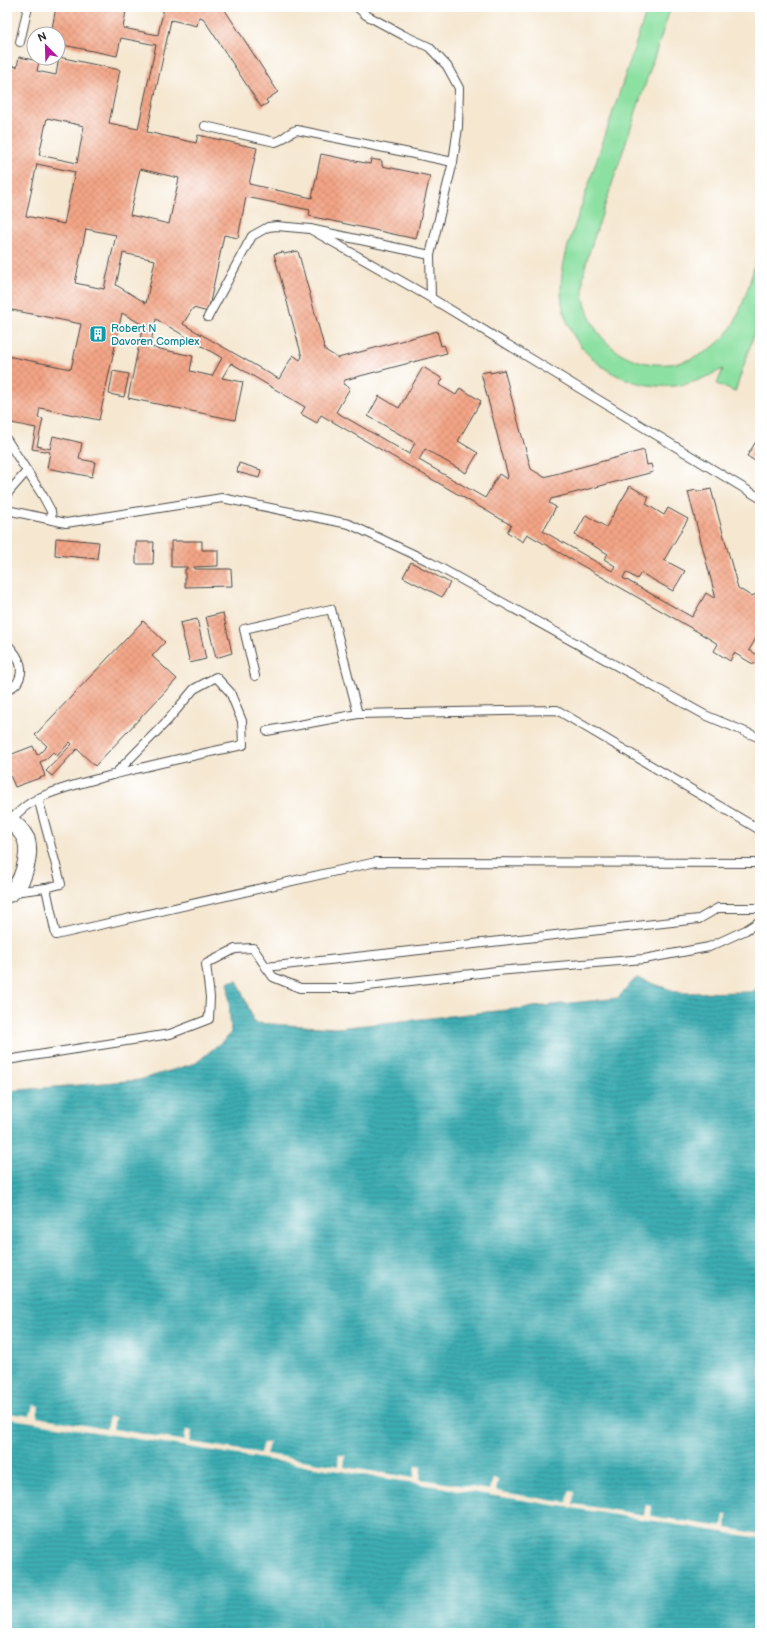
<svg xmlns="http://www.w3.org/2000/svg" width="767" height="1640" viewBox="0 0 767 1640" font-family="'Balsamiq Sans',sans-serif">
  <style>
    .garden { fill: #8ce0a2; stroke: #5c8666 }
    .water { fill: url(#water-rules); stroke: #346c70 }
    .pier { fill: #f5e7d0 }
    .building { fill: url(#building-cross-hatch); fill-rule: evenodd }
    .lines { fill: none; stroke-linecap: round; stroke-linejoin: round }
    .service-casing { stroke: #494744; stroke-width: 10 }
    .minor-casing { stroke: #494744; stroke-width: 19 }
    .service { stroke: #fff; stroke-width: 8 }
    .minor { stroke: #fff; stroke-width: 17 }
    .labels { text-anchor: middle; dominant-baseline: central; stroke-width: 3.5; stroke-linejoin: round; paint-order: stroke }
    .culture-label { font-size: 11px; fill: #0d838f; stroke: #fff; text-anchor: start }
  </style>
  <defs>
    <pattern id="water-rules" width="6" height="5" patternUnits="userSpaceOnUse"><rect width="6" height="5" fill="#3caeb4"/><path d="M0 2.5h6" fill="none" stroke="#338e93"/></pattern>
    <pattern id="building-cross-hatch" width="8" height="8" patternUnits="userSpaceOnUse"><rect width="8" height="8" fill="#f3a485"/><path d="M0 0l8 8M0 8l8-8" fill="none" stroke="#d08d73"/></pattern>
  </defs>
  <rect width="100%" height="100%" fill="#fff"/>
  <filter id="ink" filterUnits="userSpaceOnUse"><feTurbulence type="fractalNoise" baseFrequency=".025" numOctaves="2"/><feDisplacementMap in="SourceGraphic" scale="8" xChannelSelector="R" yChannelSelector="G"/><feConvolveMatrix kernelMatrix="1 2 1 2 8 2 1 2 1" color-interpolation-filters="sRGB"/></filter>
  <filter id="wash" filterUnits="userSpaceOnUse"><feTurbulence type="fractalNoise" baseFrequency=".012" numOctaves="4" result="noise"/><feDisplacementMap in="SourceGraphic" scale="16" xChannelSelector="R" yChannelSelector="G"/><feGaussianBlur stdDeviation="0.9" result="paint"/><feColorMatrix in="noise" values="0 0 0 0 0 0 0 0 0 0 0 0 0 0 0 0 0 1.4 0 .05"/><feComposite in="paint" operator="in"/></filter>
  <g filter="url(#wash)">
    <rect width="100%" height="100%" fill="#f5e7d0"/>
    <path class="garden" d="M 648,7 L 671,7 L 589,253 C 584,269 580,286 585,303 C 601,369 680,384 724,337 C 742,319 752,272 760,247 L 760,316 L 735,392 L 717,384 L 723,369 C 708,376 691,385 674,386 C 622,390 571,357 562,303 C 559,284 563,265 568,246 Z"/>
    <polygon class="water" points="636,978 681,993 752,992 760,986 760,1633 7,1633 7,1091 139,1080 196,1063 231,1034 228,982 237,980 255,1023 337,1028 618,998"/>
    <polygon class="pier" points="33,1405 39,1406 37,1417 106,1429 109,1417 115,1418 113,1429 184,1441 186,1430 192,1431 190,1442 260,1453 263,1443 269,1443 266,1454 338,1466 339,1455 345,1456 344,1467 414,1478 415,1466 421,1467 420,1479 490,1490 493,1479 498,1480 496,1491 567,1503 569,1491 574,1492 573,1504 644,1515 646,1505 652,1506 651,1516 722,1527 724,1515 727,1515 726,1528 760,1534 760,1538 7,1418 7,1413 30,1416"/>
    <g id="blocks">
      <g class="building">
        <path d="M 56,7 L 109,7 L 126,11 L 123,28 L 158,35 L 164,7 L 223,7 L 278,92 L 266,100 L 268,103 L 261,107 L 203,18 L 199,17 L 197,26 L 171,20 L 147,132 L 196,143 L 198,135 L 257,148 L 249,184 L 312,198 L 321,154 L 370,164 L 371,159 L 382,161 L 382,166 L 430,176 L 416,239 L 309,216 L 310,210 L 246,197 L 238,238 L 224,235 L 208,312 L 193,308 L 183,324 L 279,379 L 293,355 L 300,360 L 302,357 L 274,254 L 283,252 L 284,254 L 298,251 L 325,350 L 338,358 L 437,331 L 441,346 L 444,345 L 447,353 L 345,380 L 343,384 L 350,388 L 336,412 L 409,454 L 415,443 L 368,416 L 379,396 L 399,408 L 423,367 L 443,379 L 439,385 L 456,395 L 460,388 L 481,401 L 458,441 L 478,453 L 466,473 L 425,449 L 419,460 L 485,498 L 499,474 L 507,479 L 508,476 L 481,373 L 490,371 L 490,373 L 504,370 L 531,469 L 544,477 L 644,450 L 647,465 L 651,464 L 653,472 L 551,499 L 549,503 L 556,507 L 543,531 L 612,571 L 615,566 L 604,559 L 608,554 L 575,535 L 586,515 L 606,527 L 630,486 L 649,497 L 646,504 L 664,515 L 668,508 L 688,519 L 664,560 L 685,571 L 673,591 L 641,573 L 637,579 L 626,572 L 623,578 L 692,617 L 706,593 L 714,598 L 715,595 L 688,492 L 696,490 L 697,492 L 711,489 L 738,588 L 751,596 L 760,593 L 760,618 L 756,622 L 760,624 L 760,632 L 749,650 L 756,654 L 760,654 L 760,663 L 753,664 L 734,653 L 730,661 L 714,651 L 718,644 L 698,632 L 527,534 L 523,542 L 507,532 L 511,525 L 321,415 L 317,423 L 301,414 L 305,407 L 231,363 L 222,378 L 243,382 L 235,420 L 128,398 L 143,325 L 122,313 L 99,420 L 40,408 L 38,418 L 43,419 L 37,446 L 50,449 L 53,436 L 82,443 L 79,459 L 95,462 L 92,477 L 47,468 L 50,452 L 32,449 L 36,428 L 7,422 L 7,356 L 71,369 L 81,324 L 7,309 L 7,64 L 17,67 L 19,57 L 39,61 L 37,71 L 56,75 L 59,57 L 120,70 L 109,123 L 138,129 L 156,45 L 121,38 L 117,56 L 58,44 L 58,34 L 51,34 ZM 47,118 L 84,126 L 77,163 L 39,155 ZM 37,164 L 75,172 L 64,224 L 26,216 ZM 140,169 L 179,178 L 169,224 L 130,215 ZM 86,229 L 116,235 L 104,289 L 75,283 ZM 123,253 L 155,260 L 146,303 L 116,285 ZM 156,319 L 222,358 L 212,376 L 190,371 L 193,356 L 150,347 Z"/>
        <polygon points="113,371 129,374 124,397 109,394"/>
        <polygon points="760,435 760,464 747,456"/>
        <polygon points="239,463 261,470 259,478 237,472"/>
        <polygon points="56,538 99,542 97,559 55,555"/>
        <polygon points="171,541 202,541 202,550 218,550 218,566 194,567 194,569 231,569 232,586 185,587 185,569 187,569 187,567 171,567"/>
        <polygon points="136,542 154,542 153,564 136,564"/>
        <polygon points="411,562 450,583 442,597 403,577"/>
        <polygon points="223,613 232,653 216,658 206,617"/>
        <polygon points="197,619 206,659 190,663 180,623"/>
        <polygon points="143,621 165,642 152,656 177,679 95,766 77,749 52,776 46,771 72,744 70,742 57,756 53,752 46,759 40,762 45,776 15,787 7,768 7,756 33,746 37,755 40,753 47,746 35,735"/>
      </g>
    </g>
  </g>
  <g filter="url(#ink)">
    <use href="#blocks" fill-opacity="0" stroke="#494744" stroke-width="1"/>
    <g class="lines">
      <g class="service-casing">
        <g id="service">
          <polyline points="357,7 366,15 403,35 429,47 447,66 459,88 458,127 453,162 430,255 431,298 760,498"/>
          <polyline points="20,42 28,7"/>
          <path d="M 205,126 L 275,142 C 284,140 288,132 297,130 L 453,162"/>
          <polyline points="430,255 310,229 431,298"/>
          <polyline points="208,317 252,236 268,227 277,226 310,229"/>
          <polyline points="7,440 43,496 51,511 52,520"/>
          <polyline points="7,494 27,471"/>
          <polyline points="7,510 66,523 222,498 349,524 428,561 705,715 760,738"/>
          <path d="M 7,644 C 17,654 27,668 17,683 C 15,686 10,688 7,690"/>
          <polyline points="255,676 244,629 331,609 358,714"/>
          <polyline points="267,731 358,714 557,710 760,830"/>
          <path d="M 10,821 C 18,812 28,803 39,798 C 62,787 87,782 112,775 C 156,764 199,754 243,745 L 242,721 L 230,692 L 216,677 L 194,689 L 168,720 L 114,775"/>
          <polyline points="46,888 56,935 376,862 760,863"/>
          <polyline points="13,892 46,888 61,884 38,798"/>
          <polyline points="266,967 699,919 718,908 760,908"/>
          <polyline points="7,1060 170,1034 209,1019 210,997 206,964 235,949 253,948 273,977 300,988 351,988 497,971 644,959 709,947 746,930 760,921"/>
        </g>
      </g>
      <g class="minor-casing">
        <path id="minor" d="M 7,819 C 15,824 22,831 26,839 C 31,854 23,889 7,894"/>
      </g>
      <use href="#service" class="service"/>
      <use href="#minor" class="minor"/>
    </g>
  </g>
  <defs>
    <g id="building-square" transform="scale(0.9)"><rect x="-9" y="-9" width="18" height="18" rx="4" fill="#0f9aa8" stroke="#fff"/><path d="M-4-6H4V6H1V3H-1V6H-4ZM-2.5-4.3h1.7v1.8h-1.7ZM.8-4.3h1.7v1.8H.8ZM-2.5-1h1.7V.8h-1.7ZM.8-1h1.7V.8H.8Z" fill="#fff"/></g>
  </defs>
  <g fill-rule="evenodd">
    <use href="#building-square" x="98" y="334"/>
  </g>
  <g class="labels">
    <g class="culture-label">
      <text x="111" y="328">Robert N<tspan x="111" dy="13">Davoren Complex</tspan></text>
    </g>
  </g>
  <rect width="767" height="1640" fill="none" stroke="#fff" stroke-width="24"/>
  <g transform="translate(46 46) rotate(337)"><circle r="19" fill="#ffffff" stroke="#aaaaaa"/>
  <path d="M0-3L7 15L0 10L-7 15Z" fill="#b5179e"/>
  <text y="-6" font-size="11" font-weight="bold" text-anchor="middle" fill="#2b2b2b">N</text>
  </g>
</svg>
